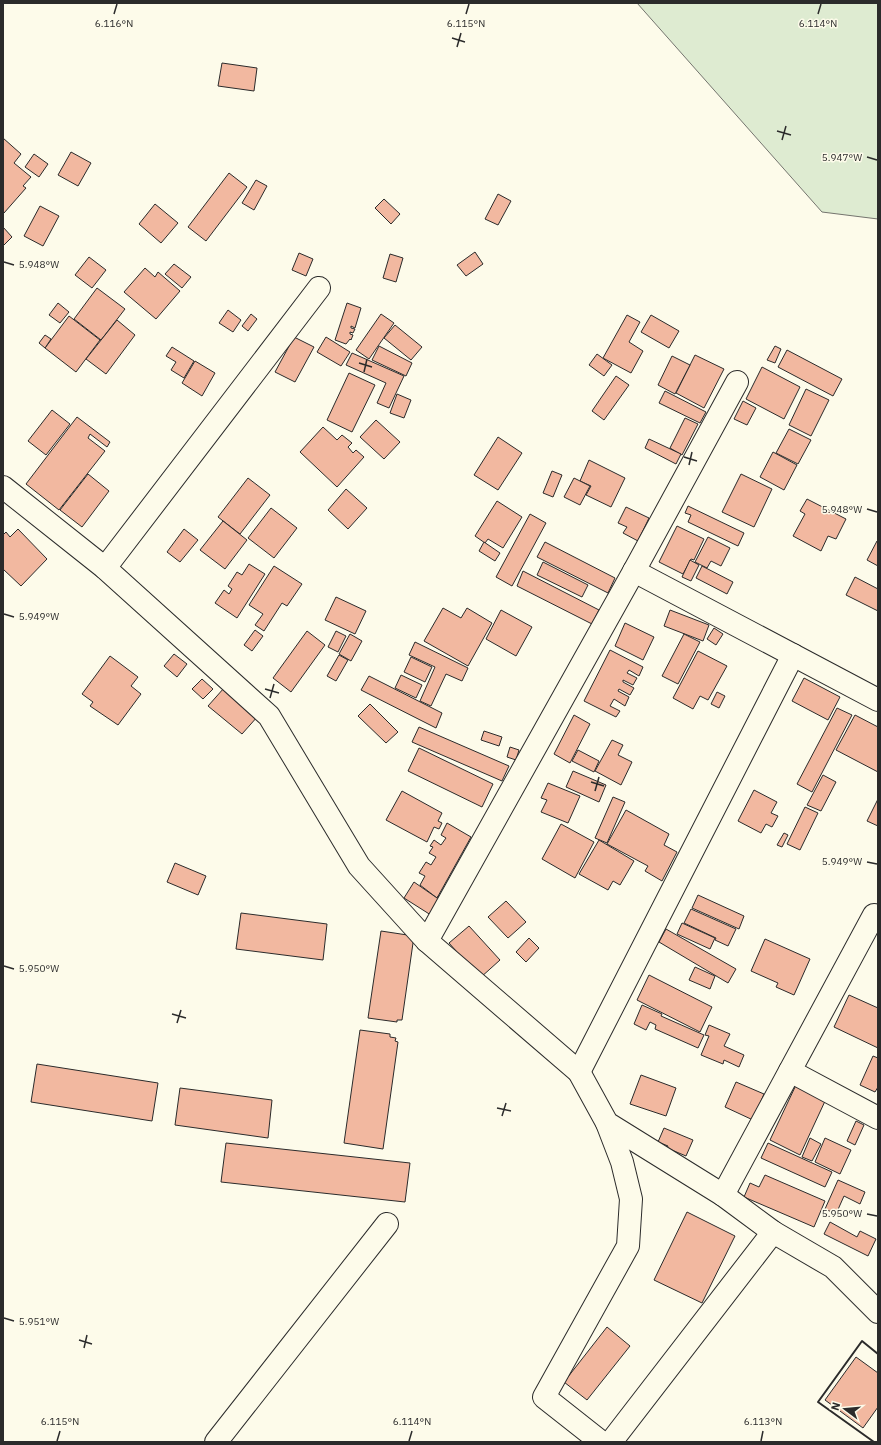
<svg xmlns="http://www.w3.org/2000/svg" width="881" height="1445" viewBox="0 0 881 1445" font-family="'IBM Plex Sans',sans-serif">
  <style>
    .green { fill: #deebd1; stroke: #74746e }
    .building { fill: #f2b8a0; stroke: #2b2b2b }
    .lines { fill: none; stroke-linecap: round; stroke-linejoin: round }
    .minor-casing { stroke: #2b2b2b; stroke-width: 24 }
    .minor { stroke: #fdfbea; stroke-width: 22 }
    .wall { stroke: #2b2b2b; stroke-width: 2 }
    .ticks { fill: none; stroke: #2b2b2b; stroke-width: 1.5 }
    .ticks-label { font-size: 10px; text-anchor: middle; fill: #2b2b2b; stroke: #fdfbea; stroke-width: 3; stroke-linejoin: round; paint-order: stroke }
  </style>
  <rect width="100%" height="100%" fill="#fdfbea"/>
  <polygon class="green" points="637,3 878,3 878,219 822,212"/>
  <g class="building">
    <polygon points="222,63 257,68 254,91 218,86"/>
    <polygon points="3,138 21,154 14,163 31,177 23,186 26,188 4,213 3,212"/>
    <polygon points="71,152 91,163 78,186 58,175"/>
    <polygon points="34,154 48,164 39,177 25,167"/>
    <polygon points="229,173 247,187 206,241 188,227"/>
    <polygon points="256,180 267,186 254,210 242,203"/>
    <polygon points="498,194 511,201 498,225 485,219"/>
    <polygon points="384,199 400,214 391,224 375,208"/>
    <polygon points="155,204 178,223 161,243 139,224"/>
    <polygon points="40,206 59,216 43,246 24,236"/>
    <polygon points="3,227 12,237 3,246"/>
    <polygon points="475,252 483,264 466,276 457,265"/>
    <polygon points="299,253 313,259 306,276 292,270"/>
    <polygon points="390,254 403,258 396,282 383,278"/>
    <polygon points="89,257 106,270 92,288 75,275"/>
    <polygon points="174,264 191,277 182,288 165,274"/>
    <polygon points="145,268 155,277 158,272 180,291 156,319 124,292"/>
    <polygon points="97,288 125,309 101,340 74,319"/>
    <polygon points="58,303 69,312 60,323 49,315"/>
    <polygon points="347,303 361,308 355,328 351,326 351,328 355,329 353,333 350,332 350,334 353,335 351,340 350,339 346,344 335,340"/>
    <polygon points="228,310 241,320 233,332 219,323"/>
    <polygon points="251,314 257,319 248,331 242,326"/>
    <polygon points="381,314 394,323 369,359 356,350"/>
    <polygon points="627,315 640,322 629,342 643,351 631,373 603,358"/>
    <polygon points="651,315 679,331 669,348 641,332"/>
    <polygon points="69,316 100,340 76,372 45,348"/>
    <polygon points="117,320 135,335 106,374 86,359"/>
    <polygon points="395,325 422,347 411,360 384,338"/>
    <polygon points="45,335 51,339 45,348 39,343"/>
    <polygon points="294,337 314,347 295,382 275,372"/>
    <polygon points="326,337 350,352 341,366 317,352"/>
    <polygon points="379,346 412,363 406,376 372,360"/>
    <polygon points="775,346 781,349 775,363 767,360"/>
    <polygon points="172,347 194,361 184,378 171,370 176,362 166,356"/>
    <polygon points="787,350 842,379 833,396 778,367"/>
    <polygon points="352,353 404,376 389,408 377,403 386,383 346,365"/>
    <polygon points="597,354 612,365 604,376 589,365"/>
    <polygon points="695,355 724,369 704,408 676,393"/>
    <polygon points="672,356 690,365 675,394 658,385"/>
    <polygon points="195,361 215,373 202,396 182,383"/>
    <polygon points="762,367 800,387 784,419 746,399"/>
    <polygon points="349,373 375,385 352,432 327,420"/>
    <polygon points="616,376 629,385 604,420 592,411"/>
    <polygon points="806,389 829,400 811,436 789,425"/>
    <polygon points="665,391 706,412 700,423 659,403"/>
    <polygon points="397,394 411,400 404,418 390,413"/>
    <polygon points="743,401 756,408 747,425 734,419"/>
    <polygon points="52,410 70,424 46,455 28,441"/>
    <polygon points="77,417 110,442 107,447 90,434 88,438 105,451 59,510 26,484"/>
    <polygon points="685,418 698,424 682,455 670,448"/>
    <polygon points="376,420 400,442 384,459 360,437"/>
    <polygon points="323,427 337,440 342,435 352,443 348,447 353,453 356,450 364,457 337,487 300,452"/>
    <polygon points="789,429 811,440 798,464 776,453"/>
    <polygon points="498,437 522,453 498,490 474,475"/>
    <polygon points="649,439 681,454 676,464 645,448"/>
    <polygon points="773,452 797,465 784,490 760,477"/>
    <polygon points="589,460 625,478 611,507 586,495 591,486 580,481"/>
    <polygon points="552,471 562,475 553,497 543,493"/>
    <polygon points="88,474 109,491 82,527 60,510"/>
    <polygon points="741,474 772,489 754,527 722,512"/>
    <polygon points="248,478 270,495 240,534 218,517"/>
    <polygon points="574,478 590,486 580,505 564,497"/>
    <polygon points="346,489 367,508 348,529 328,510"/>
    <polygon points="807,499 846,519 836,539 828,536 821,551 793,536 805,514 800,511"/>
    <polygon points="497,501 522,517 503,548 488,539 485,543 475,536"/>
    <polygon points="688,506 744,533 738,546 688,522 691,515 685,513"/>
    <polygon points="626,507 649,518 638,541 623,533 627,527 618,523"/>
    <polygon points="271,508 297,528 274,558 248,538"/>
    <polygon points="530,514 546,523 512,586 496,577"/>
    <polygon points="223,521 247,540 225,569 200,550"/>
    <polygon points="677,526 704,539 694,560 691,559 683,574 659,562"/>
    <polygon points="18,529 47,559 21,586 3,569 3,535 6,532 10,537"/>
    <polygon points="184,529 198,540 180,562 167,552"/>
    <polygon points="708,537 730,548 721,566 711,561 707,568 695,562"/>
    <polygon points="877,541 878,541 878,566 867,560"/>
    <polygon points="484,542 500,553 495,561 479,551"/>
    <polygon points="545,542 615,578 608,593 537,557"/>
    <polygon points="690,560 699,565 691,581 682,577"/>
    <polygon points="543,562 588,585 582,597 537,575"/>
    <polygon points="249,564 265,574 237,618 215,603 224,590 229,594 232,589 228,586 237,572 242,575"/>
    <polygon points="274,566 302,584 287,606 282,603 264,631 255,625 263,614 249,605"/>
    <polygon points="702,566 733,582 727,594 696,578"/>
    <polygon points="523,571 599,610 592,624 517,586"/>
    <polygon points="855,577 878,589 878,611 846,595"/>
    <polygon points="336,597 366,611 355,634 325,620"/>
    <polygon points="443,608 461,618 467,608 492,623 468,666 424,641"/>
    <polygon points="501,610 532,627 516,656 486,639"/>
    <polygon points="670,610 709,625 703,641 664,626"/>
    <polygon points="625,623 654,637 643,660 615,646"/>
    <polygon points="714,628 723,634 716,645 707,639"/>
    <polygon points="255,630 263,636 252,651 244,645"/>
    <polygon points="307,631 325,645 291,692 273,678"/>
    <polygon points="336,631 346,636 338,652 328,647"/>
    <polygon points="350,634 362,641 351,661 339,654"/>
    <polygon points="684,634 700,642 678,684 662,676"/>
    <polygon points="415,642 468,668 462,681 446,674 431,706 420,701 435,667 409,655"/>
    <polygon points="610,650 643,667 639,676 629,670 627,673 637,678 633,685 623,680 623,682 634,688 630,695 619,689 618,691 629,697 625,706 614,699 610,706 620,711 616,717 584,701"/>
    <polygon points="698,651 727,666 708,700 700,696 693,709 673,698"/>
    <polygon points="174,654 187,664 177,677 164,666"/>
    <polygon points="339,655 348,660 336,681 327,676"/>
    <polygon points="110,656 138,677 131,686 141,694 118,725 90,706 93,702 82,694"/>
    <polygon points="411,657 432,667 425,682 404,672"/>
    <polygon points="401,675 422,685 416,698 395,688"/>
    <polygon points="369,676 442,713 436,728 361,690"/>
    <polygon points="804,678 840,697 828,720 792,701"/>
    <polygon points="202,679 213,689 203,699 192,689"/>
    <polygon points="224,688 258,716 242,734 208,706"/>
    <polygon points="717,692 725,696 719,708 711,704"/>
    <polygon points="370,704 398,732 386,743 358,716"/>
    <polygon points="837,708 852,715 812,792 797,784"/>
    <polygon points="574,715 590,724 570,763 554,754"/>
    <polygon points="855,715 878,727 878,772 836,750"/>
    <polygon points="419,727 509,766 502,781 412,742"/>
    <polygon points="484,731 502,737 499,746 481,740"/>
    <polygon points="612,740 623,745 618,755 632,762 621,785 595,771"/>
    <polygon points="510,747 519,750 516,760 507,757"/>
    <polygon points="419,748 493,784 482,807 408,771"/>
    <polygon points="578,750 599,761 594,772 572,761"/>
    <polygon points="573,771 606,785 599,802 566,787"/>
    <polygon points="823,775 836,782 821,811 807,805"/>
    <polygon points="548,783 580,796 568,823 541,812 547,800 541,798"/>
    <polygon points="754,790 777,802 771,813 778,816 772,827 766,824 761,833 738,821"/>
    <polygon points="402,791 442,813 438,821 442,823 439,829 434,827 427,842 386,820"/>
    <polygon points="613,797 625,802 607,843 595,838"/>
    <polygon points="878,799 878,826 867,821"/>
    <polygon points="805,807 818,813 800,850 787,844"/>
    <polygon points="626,810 669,834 664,845 677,852 662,881 645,871 648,866 607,844"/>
    <polygon points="447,823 471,837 437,898 420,885 425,876 419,873 426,862 431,865 436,857 429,853 433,847 430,846 434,840 441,845 446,838 441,835"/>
    <polygon points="561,824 594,842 575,878 542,859"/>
    <polygon points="784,833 788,835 782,847 777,845"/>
    <polygon points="599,840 634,861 620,885 613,881 608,890 579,874"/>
    <polygon points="175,863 206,876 198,895 167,882"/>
    <polygon points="414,882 437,898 438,896 445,900 434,917 404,898"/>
    <polygon points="698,895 744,916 739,929 692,908"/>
    <polygon points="506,901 526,922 508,938 488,917"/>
    <polygon points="691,909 736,929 728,946 715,940 716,938 684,923"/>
    <polygon points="241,913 327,924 323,960 236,949"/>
    <polygon points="682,923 715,938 710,949 677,934"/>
    <polygon points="469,926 500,960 480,978 449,943"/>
    <polygon points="666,929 736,969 728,983 659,942"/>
    <polygon points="381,931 414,936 402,1020 397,1020 397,1022 368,1018"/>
    <polygon points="529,938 539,948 526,962 516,952"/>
    <polygon points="765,939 810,959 794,995 776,987 778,983 751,971"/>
    <polygon points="695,967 715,976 710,989 689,980"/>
    <polygon points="649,975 712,1007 700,1032 637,1000"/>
    <polygon points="849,995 878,1008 878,1048 834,1027"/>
    <polygon points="642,1005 662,1014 661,1016 704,1035 698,1048 655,1029 656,1025 650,1022 646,1030 634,1024"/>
    <polygon points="709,1025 730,1034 724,1046 744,1055 739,1067 724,1060 723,1064 701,1055 709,1036 705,1035"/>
    <polygon points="360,1030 390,1034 390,1037 396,1038 395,1041 398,1042 383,1149 344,1143"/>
    <polygon points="873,1056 878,1058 878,1087 875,1092 860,1085"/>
    <polygon points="37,1064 158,1083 152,1121 31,1102"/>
    <polygon points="641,1075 676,1088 666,1116 630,1104"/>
    <polygon points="736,1082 764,1094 753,1120 725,1107"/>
    <polygon points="796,1085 826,1099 800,1155 770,1140"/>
    <polygon points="180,1088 272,1100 268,1138 175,1125"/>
    <polygon points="856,1121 864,1125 855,1145 847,1141"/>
    <polygon points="664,1128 693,1140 686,1156 667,1148 668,1146 658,1142"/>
    <polygon points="810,1138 821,1144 812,1161 802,1157"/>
    <polygon points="825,1138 851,1150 840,1174 815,1162"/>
    <polygon points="226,1143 410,1163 405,1202 221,1182"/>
    <polygon points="768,1143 832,1172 825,1187 761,1158"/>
    <polygon points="765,1175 825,1201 814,1227 744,1197 750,1183 759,1187"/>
    <polygon points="838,1180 865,1192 860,1204 844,1196 836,1214 825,1209"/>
    <polygon points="687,1212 735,1236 702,1303 654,1280"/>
    <polygon points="830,1222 857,1237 860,1231 876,1239 868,1256 824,1234"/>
    <polygon points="607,1327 630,1346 587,1400 564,1382"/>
    <polygon points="856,1357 878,1373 878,1407 863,1428 825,1400"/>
  </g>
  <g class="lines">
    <g class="minor-casing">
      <g id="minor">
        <polyline points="3,487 105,568 269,716 359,866 427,941 579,1072 607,1123 723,1195 773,1232 833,1267 878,1312"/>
        <polyline points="105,568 319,288"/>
        <polyline points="634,571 878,700"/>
        <polyline points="427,941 634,571 737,382"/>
        <polyline points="790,1071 878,1118"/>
        <polyline points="579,1072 793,655"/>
        <polyline points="723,1195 874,915 878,917"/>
        <polyline points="216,1442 387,1224"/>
        <polyline points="601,1442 544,1397 628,1246 631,1199 622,1162 607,1123"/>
        <polyline points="611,1442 773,1232"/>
      </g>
    </g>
    <use href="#minor" class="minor"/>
    <polyline class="wall" points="874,1442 818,1402 862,1341 878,1354"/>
  </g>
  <path class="ticks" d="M 114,14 L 117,4M 466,14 L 469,4M 818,14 L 821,4M 452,38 L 465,42M 457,47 L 461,33M 777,131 L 791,135M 782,140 L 786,126M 867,157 L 877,160M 4,262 L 14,265M 359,363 L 372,367M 364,372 L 367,359M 684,457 L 697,461M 689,465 L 692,452M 867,509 L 877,512M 4,614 L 14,617M 265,689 L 279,693M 270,698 L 274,684M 591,782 L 604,786M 595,791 L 599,777M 867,862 L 877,864M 4,966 L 14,969M 172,1014 L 186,1018M 177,1023 L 181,1010M 497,1108 L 511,1111M 502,1116 L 506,1103M 867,1214 L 877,1216M 4,1318 L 14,1321M 79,1340 L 92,1344M 84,1348 L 87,1335M 57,1441 L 60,1431M 409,1441 L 412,1431M 761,1441 L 763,1431"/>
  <g class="ticks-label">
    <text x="114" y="27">6.116°N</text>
    <text x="466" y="27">6.115°N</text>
    <text x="818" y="27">6.114°N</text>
    <text x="842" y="161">5.947°W</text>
    <text x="39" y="268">5.948°W</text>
    <text x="842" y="513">5.948°W</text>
    <text x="39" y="620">5.949°W</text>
    <text x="842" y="865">5.949°W</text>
    <text x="39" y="972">5.950°W</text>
    <text x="842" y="1217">5.950°W</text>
    <text x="39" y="1325">5.951°W</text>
    <text x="60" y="1425">6.115°N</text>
    <text x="412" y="1425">6.114°N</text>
    <text x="763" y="1425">6.113°N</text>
  </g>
  <rect width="881" height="1445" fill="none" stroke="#2b2b2b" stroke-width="8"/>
  <g transform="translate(845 1409) rotate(286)" stroke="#fdfbea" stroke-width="3" paint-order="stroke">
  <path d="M0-3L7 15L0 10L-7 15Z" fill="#2b2b2b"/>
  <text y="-6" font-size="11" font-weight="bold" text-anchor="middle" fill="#2b2b2b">N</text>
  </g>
</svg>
